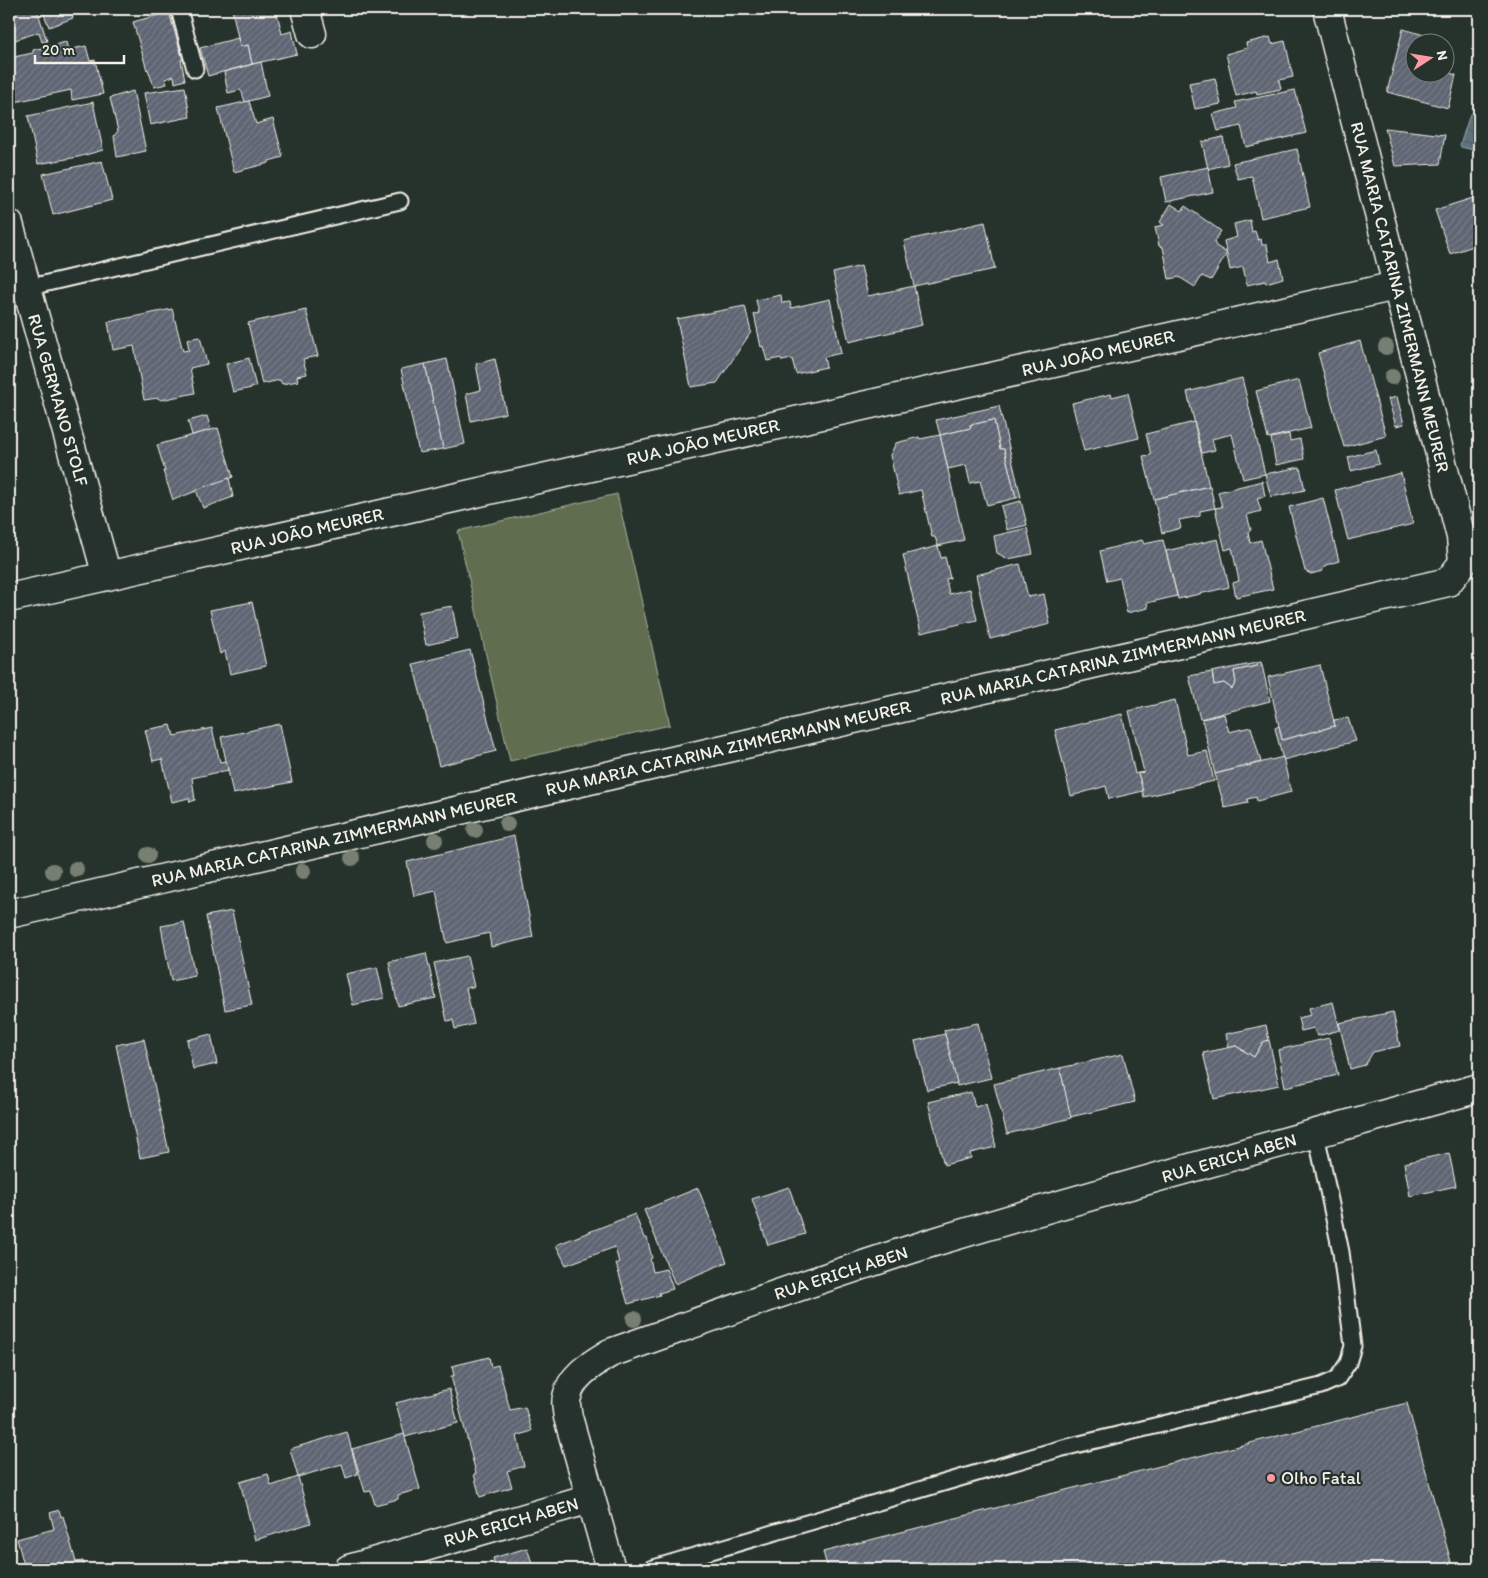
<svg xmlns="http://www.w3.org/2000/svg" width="1488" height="1578" viewBox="0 0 1488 1578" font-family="Itim,sans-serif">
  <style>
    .green { fill: #616e50; stroke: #aab09c }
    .water { fill: url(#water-waves); stroke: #99a5a8 }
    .building { fill: url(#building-hatch); stroke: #f4f1e8 }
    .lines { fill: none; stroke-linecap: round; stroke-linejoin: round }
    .lane-casing { stroke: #f4f1e8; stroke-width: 19 }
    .street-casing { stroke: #f4f1e8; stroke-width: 31 }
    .lane { stroke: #26332d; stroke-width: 15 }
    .street { stroke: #26332d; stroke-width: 28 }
    .tree { fill: #777f72 }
    .poi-dot { fill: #ff9aa2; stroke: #26332d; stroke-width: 2 }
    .labels { text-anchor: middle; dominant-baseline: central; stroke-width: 4.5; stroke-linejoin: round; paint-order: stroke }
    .street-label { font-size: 18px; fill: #f4f1e8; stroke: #26332d }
    .poi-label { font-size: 18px; fill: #f4f1e8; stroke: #26332d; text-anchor: start }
  </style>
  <defs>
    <pattern id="water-waves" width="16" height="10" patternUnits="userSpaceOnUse" patternTransform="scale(1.25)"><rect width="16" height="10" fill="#5c727d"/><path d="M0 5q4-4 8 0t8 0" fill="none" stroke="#525b5f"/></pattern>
    <pattern id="building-hatch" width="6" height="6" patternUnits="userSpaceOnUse" patternTransform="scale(1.25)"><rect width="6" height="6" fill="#5e6573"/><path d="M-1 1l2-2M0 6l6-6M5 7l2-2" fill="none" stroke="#767c87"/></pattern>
  </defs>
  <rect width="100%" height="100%" fill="#26332d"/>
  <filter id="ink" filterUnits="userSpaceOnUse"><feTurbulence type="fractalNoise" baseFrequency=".02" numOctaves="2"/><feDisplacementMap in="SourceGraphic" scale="10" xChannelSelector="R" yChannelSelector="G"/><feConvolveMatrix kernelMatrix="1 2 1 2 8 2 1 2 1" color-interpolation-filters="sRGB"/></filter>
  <g filter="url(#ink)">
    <polygon class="green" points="617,494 670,725 510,761 458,531"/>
    <polygon class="water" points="1470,114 1479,117 1479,135 1476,148 1473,150 1461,147 1460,145"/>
    <g class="building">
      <polygon points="9,9 37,9 47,41 42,42 39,32 9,42"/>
      <polygon points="42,9 70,9 73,18 49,27"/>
      <polygon points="232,9 276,9 282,34 292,31 297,54 252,64 248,45 240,47"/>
      <polygon points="169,12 183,60 181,60 185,80 175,83 174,76 165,79 167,84 154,87 148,69 147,70 133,22"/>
      <polygon points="1403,29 1431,37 1430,40 1439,42 1416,42 1416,72 1446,72 1456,75 1448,108 1387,92"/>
      <polygon points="1270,37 1272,44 1285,41 1293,77 1279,80 1281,89 1257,94 1256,91 1236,96 1226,54 1247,48 1246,43"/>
      <polygon points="238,38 240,47 248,45 252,64 208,76 200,48"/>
      <polygon points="66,42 68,50 86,46 90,61 95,60 103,94 72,100 71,90 10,103 9,58 33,53 33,50"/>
      <polygon points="261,62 268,96 245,102 242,92 240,90 228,93 224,72"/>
      <polygon points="1215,78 1221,104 1195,109 1189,83"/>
      <polygon points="185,87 190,117 150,125 144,93"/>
      <polygon points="1295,90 1306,133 1246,147 1241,126 1218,131 1213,114 1237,108 1235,102"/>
      <polygon points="133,91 146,151 117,157 114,136 118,131 110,98"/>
      <polygon points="249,101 256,124 273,119 283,157 269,161 269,163 234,172 218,108"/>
      <polygon points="93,102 103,150 78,157 38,164 28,116"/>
      <polygon points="1385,128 1445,135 1440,164 1395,166"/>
      <polygon points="1223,137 1228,164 1208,169 1202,142"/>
      <polygon points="1297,149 1310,207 1261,218 1252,176 1238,179 1233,163"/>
      <polygon points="102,161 112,200 53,215 43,174"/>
      <polygon points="1208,167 1213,192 1166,202 1161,177"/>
      <polygon points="1479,196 1479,244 1450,254 1435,210"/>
      <polygon points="1171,204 1182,211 1185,206 1221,231 1214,242 1216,246 1227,253 1211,280 1202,276 1195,287 1179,277 1169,279 1163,247 1159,246 1155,227 1164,225 1160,222"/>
      <polygon points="1250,220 1252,232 1255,231 1258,240 1261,239 1262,245 1267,245 1270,262 1279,259 1283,278 1266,283 1265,281 1247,285 1243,267 1230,270 1224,241 1237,237 1234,224"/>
      <polygon points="985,222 995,269 914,286 904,241"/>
      <polygon points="861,266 868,296 914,286 922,325 849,342 833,273"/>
      <polygon points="781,295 782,303 790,302 791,308 830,299 841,353 824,357 826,367 796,374 792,359 782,361 781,358 767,361 763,346 761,347 754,314 759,313 756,300"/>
      <polygon points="745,306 751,332 717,383 691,387 677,319"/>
      <polygon points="172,309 183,351 189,350 187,339 200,337 207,364 190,368 195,393 161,400 158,398 144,400 134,346 113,350 108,322"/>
      <polygon points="306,310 318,356 303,359 307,374 297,376 298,381 282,384 280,380 262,384 248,323"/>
      <polygon points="1360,341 1386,436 1344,447 1318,353"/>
      <polygon points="249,358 256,387 233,392 226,364"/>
      <polygon points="447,359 465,444 443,449 425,364"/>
      <polygon points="495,359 506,413 471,421 466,394 481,390 476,364"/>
      <polygon points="425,364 443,449 419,453 401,369"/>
      <polygon points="1242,378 1265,474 1243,479 1232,434 1212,439 1215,450 1202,453 1187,392"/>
      <polygon points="1299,380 1311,428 1268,438 1256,391"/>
      <polygon points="1128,393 1139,438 1084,451 1072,403 1111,394 1112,397"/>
      <polygon points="1397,397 1404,424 1396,426 1388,399"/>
      <polygon points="999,406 1021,497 1016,498 1004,449 1000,449 994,420 970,425 971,428 940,435 936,420"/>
      <polygon points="207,416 211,430 192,435 188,421"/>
      <polygon points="994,420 1000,449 1004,449 1016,498 987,505 980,481 970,483 966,465 948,469 940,435 971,428 970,425"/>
      <polygon points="1194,422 1209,486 1154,499 1143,456 1151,455 1146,434"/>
      <polygon points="218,428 233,477 173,500 163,471 165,471 157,445"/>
      <polygon points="1289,434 1290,441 1300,439 1304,459 1276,465 1271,438"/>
      <polygon points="940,435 964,540 938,546 935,537 932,537 921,490 899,495 890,455 896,443 919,437 920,439"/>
      <polygon points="1376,450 1379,464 1351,471 1348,457"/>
      <polygon points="1300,467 1305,490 1271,497 1265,474"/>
      <polygon points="1401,473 1413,524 1348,540 1335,490"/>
      <polygon points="229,478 233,497 203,508 196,490"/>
      <polygon points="1262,481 1265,496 1257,498 1261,511 1247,515 1251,530 1248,532 1250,543 1261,540 1273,589 1236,597 1233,583 1239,581 1232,548 1225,550 1215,508 1222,507 1218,492"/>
      <polygon points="1210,486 1215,508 1200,511 1200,516 1179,520 1181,528 1162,533 1154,499"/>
      <polygon points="1323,498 1339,561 1326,565 1322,571 1311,574 1305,571 1289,507"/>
      <polygon points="1021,501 1027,525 1007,530 1001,506"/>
      <polygon points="1027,528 1033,554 1008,559 997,553 994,536"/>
      <polygon points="1218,539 1229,587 1178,599 1166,551"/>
      <polygon points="1142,540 1144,544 1163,540 1177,596 1147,603 1148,608 1127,613 1120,578 1107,581 1100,551"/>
      <polygon points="938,546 941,558 945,557 950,578 946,579 949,594 970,589 977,620 921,633 903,555"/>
      <polygon points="1020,564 1028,597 1044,594 1050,624 990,639 976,575"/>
      <polygon points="252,602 266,666 230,674 225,651 220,654 210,610"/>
      <polygon points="452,606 458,638 426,645 419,612"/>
      <polygon points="470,650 496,751 439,766 413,664"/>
      <polygon points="1261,662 1262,665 1234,671 1236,682 1232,689 1224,683 1214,685 1212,672"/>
      <polygon points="1262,665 1270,701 1200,719 1189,676 1212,672 1214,685 1224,683 1232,689 1236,682 1234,671"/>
      <polygon points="1320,665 1335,726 1282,740 1268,677"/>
      <polygon points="1175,700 1188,755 1207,751 1214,781 1144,797 1138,773 1144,772 1129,711"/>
      <polygon points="1122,714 1135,774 1138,773 1143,791 1109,799 1106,786 1071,796 1055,730"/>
      <polygon points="1224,714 1229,732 1251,727 1261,762 1215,774 1202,719"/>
      <polygon points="1348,718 1356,741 1283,760 1275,728 1279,726 1282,740 1335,726 1334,720"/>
      <polygon points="280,724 292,782 233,794 221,737"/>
      <polygon points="171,725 174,736 212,728 220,762 226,761 228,770 192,778 195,800 190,802 189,798 172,802 162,759 153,761 145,730"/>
      <polygon points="1283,757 1291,792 1257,801 1256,797 1247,799 1248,803 1225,808 1215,774"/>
      <polygon points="514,836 533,937 491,947 489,933 447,943 436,891 414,896 407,862"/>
      <polygon points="232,911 252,1005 225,1010 206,916"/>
      <polygon points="184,922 195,976 171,981 161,926"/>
      <polygon points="426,953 436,998 398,1006 389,962"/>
      <polygon points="467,956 474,987 466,988 474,1024 455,1029 453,1020 447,1021 434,963"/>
      <polygon points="377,967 384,998 353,1005 346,974"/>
      <polygon points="1333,1002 1340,1030 1317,1036 1314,1028 1301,1031 1298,1018 1311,1015 1309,1008"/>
      <polygon points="1393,1012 1400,1046 1373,1052 1365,1065 1350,1069 1339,1023"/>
      <polygon points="978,1023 991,1078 957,1086 944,1030"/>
      <polygon points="1266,1025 1269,1040 1263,1042 1254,1057 1236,1046 1229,1048 1226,1034"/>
      <polygon points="211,1034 217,1064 193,1069 187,1040"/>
      <polygon points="945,1034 957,1083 927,1090 915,1041"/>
      <polygon points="1329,1038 1338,1075 1285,1087 1278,1050"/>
      <polygon points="144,1039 169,1152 140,1158 116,1045"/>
      <polygon points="1269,1040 1279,1085 1214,1099 1203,1053 1236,1046 1254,1057 1263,1042"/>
      <polygon points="1123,1054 1135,1102 1070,1117 1060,1068"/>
      <polygon points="1060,1068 1071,1118 1007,1134 994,1084"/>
      <polygon points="971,1092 975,1107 986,1104 996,1147 970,1153 971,1158 944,1165 928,1102"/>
      <polygon points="1449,1153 1456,1186 1410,1196 1404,1163"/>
      <polygon points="789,1187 805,1234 768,1245 752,1199"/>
      <polygon points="698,1188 727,1262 675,1284 644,1210"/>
      <polygon points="635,1214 644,1238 647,1238 652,1258 650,1259 653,1272 666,1269 673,1289 659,1293 660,1295 628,1304 616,1264 619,1263 615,1247 566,1265 556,1245"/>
      <polygon points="489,1357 491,1367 498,1365 510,1410 525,1407 532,1431 517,1436 524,1466 507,1471 512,1487 480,1497 474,1474 476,1473 451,1376 454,1376 452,1366"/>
      <polygon points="449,1389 458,1423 405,1437 396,1403"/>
      <polygon points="1407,1403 1453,1569 828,1569 823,1552"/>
      <polygon points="347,1432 358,1474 346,1478 342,1464 298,1477 290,1449"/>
      <polygon points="404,1434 420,1489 398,1495 398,1499 375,1505 371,1491 365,1492 352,1449"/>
      <polygon points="268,1474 271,1486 298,1477 311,1523 255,1540 240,1482"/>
      <polygon points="59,1510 61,1517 63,1516 76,1562 83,1561 85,1569 25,1569 17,1539 54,1529 50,1513"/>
      <polygon points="527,1548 534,1569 496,1569 493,1558"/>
    </g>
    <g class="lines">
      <g class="lane-casing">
        <g id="lane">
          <polyline points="179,9 195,69"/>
          <polyline points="26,288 400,201"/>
          <polyline points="650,1569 1059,1449 1321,1386 1337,1379 1348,1363 1353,1346 1341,1252 1316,1134"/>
        </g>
      </g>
      <g class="street-casing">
        <g id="street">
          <polyline points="305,9 312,34"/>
          <polyline points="9,224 107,576"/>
          <polyline points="9,598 1396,286"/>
          <polyline points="9,914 1448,582 1463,563 1461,537 1327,9"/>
          <polyline points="349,1569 590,1499"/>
          <path d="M 611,1569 L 568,1417 C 567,1411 565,1402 567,1397 C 571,1375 594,1363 610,1353 C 718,1315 825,1276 934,1242 C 1115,1187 1297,1139 1479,1088"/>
        </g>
      </g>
      <use href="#lane" class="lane"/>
      <use href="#street" class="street"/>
    </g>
    <g class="tree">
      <circle cx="1386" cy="347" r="8"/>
      <circle cx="1392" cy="377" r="8"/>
      <circle cx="507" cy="824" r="8"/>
      <circle cx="475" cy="830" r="8"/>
      <circle cx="435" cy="840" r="8"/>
      <circle cx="148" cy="855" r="8"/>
      <circle cx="352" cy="858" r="8"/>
      <circle cx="76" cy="869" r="8"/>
      <circle cx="53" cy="871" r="8"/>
      <circle cx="303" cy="871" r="8"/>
      <circle cx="634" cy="1319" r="8"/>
    </g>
  </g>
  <circle class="poi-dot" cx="1271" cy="1478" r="5"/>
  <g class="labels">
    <g class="street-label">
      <text transform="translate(1400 297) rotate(76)">RUA MARIA CATARINA ZIMERMANN MEURER</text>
      <text transform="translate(1098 353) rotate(-13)">RUA JOÃO MEURER</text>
      <text transform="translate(58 400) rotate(74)">RUA GERMANO STOLF</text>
      <text transform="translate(703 442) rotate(-13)">RUA JOÃO MEURER</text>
      <text transform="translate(307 531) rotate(-13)">RUA JOÃO MEURER</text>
      <text transform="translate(1123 657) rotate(-13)">RUA MARIA CATARINA ZIMMERMANN MEURER</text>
      <text transform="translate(728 748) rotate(-13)">RUA MARIA CATARINA ZIMMERMANN MEURER</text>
      <text transform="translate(334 839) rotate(-13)">RUA MARIA CATARINA ZIMMERMANN MEURER</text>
      <text transform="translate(1229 1158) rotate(-16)">RUA ERICH ABEN</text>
      <text transform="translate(841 1273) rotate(-18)">RUA ERICH ABEN</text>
      <text transform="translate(511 1522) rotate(-16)">RUA ERICH ABEN</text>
    </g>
    <g class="poi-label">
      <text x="1281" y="1478">Olho Fatal</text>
    </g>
  </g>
  <rect width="1488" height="1578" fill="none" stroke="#26332d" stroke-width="30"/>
  <rect x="15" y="15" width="1458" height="1548" fill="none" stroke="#f4f1e8" stroke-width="2" filter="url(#ink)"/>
  <g transform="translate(1430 58) rotate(78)"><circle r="24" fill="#26332d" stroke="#787f78"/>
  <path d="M0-4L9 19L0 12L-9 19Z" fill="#ff9aa2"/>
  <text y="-8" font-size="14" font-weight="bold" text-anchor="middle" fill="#f4f1e8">N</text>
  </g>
  <path d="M35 55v8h89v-8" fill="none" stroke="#f4f1e8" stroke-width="2.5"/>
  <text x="42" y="55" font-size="15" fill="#f4f1e8" stroke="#26332d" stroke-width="4" paint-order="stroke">20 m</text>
</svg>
